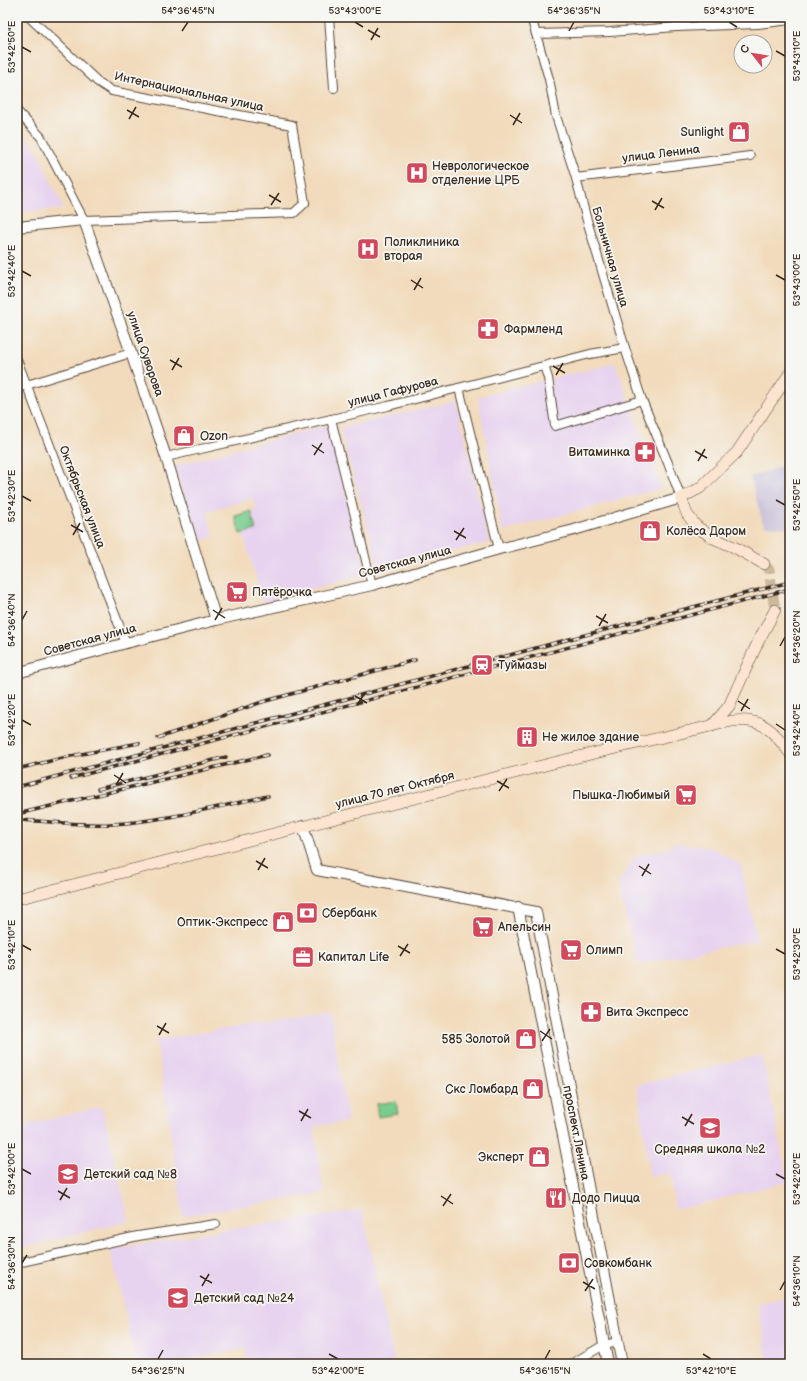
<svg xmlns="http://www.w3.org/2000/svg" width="807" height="1381" viewBox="0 0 807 1381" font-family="'Balsamiq Sans',sans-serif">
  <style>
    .built { fill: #e7d2ef }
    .industrial { fill: #c8bfd8 }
    .green { fill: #79cc8e; stroke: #5a7b56 }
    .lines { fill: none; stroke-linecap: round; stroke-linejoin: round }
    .secondary-tunnel { stroke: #cdb89c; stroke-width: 11; stroke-dasharray: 11 5.5; stroke-linecap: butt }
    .minor-casing { stroke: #564536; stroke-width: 10 }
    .tertiary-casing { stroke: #564536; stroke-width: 12 }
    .secondary-casing { stroke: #564536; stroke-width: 12 }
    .minor { stroke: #fff; stroke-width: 8 }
    .tertiary { stroke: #fff; stroke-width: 10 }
    .secondary { stroke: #fce5d0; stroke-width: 11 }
    .rail-casing { stroke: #3b2a1e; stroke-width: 3.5 }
    .rail { stroke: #f6f6f2; stroke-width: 2; stroke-dasharray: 6; stroke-linecap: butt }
    .ticks { fill: none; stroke: #3b2a1e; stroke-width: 1.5 }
    .labels { text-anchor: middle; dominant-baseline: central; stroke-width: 3.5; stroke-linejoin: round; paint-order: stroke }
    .street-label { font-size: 12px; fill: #3b2a1e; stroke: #f6f6f2 }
    .poi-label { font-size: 12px; fill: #3b2a1e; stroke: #f6f6f2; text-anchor: start }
    .neatline { fill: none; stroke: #3b2a1e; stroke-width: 1.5 }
    .ticks-label { font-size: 10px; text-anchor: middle; fill: #3b2a1e }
  </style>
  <rect width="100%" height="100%" fill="#f6f6f2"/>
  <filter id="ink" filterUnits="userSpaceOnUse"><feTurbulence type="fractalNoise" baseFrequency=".025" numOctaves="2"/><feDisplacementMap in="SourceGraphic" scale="8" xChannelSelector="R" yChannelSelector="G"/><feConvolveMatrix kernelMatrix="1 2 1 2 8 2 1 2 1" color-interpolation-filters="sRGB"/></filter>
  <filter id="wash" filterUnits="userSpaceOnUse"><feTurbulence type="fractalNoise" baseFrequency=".012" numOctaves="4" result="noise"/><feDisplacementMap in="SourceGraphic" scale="16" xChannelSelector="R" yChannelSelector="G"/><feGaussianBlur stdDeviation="0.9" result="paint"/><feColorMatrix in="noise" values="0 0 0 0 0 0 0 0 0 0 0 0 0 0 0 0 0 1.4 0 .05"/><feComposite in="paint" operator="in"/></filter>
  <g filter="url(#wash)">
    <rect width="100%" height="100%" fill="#f2dbbc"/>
    <g class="built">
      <polygon points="17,128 36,149 64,209 17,212"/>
      <polygon points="615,363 662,488 503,531 478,397"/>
      <polygon points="456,401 489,543 379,567 340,428"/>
      <polygon points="328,425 367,574 263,602 243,534 256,529 251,511 256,510 253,498 207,511 214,537 196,542 174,466"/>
      <polygon points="672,842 714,849 741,865 757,940 637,964 618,884 636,856 673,847"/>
      <polygon points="330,1012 348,1121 314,1127 324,1193 183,1216 156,1040"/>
      <polygon points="762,1055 788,1182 675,1210 671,1172 650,1177 637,1085"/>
      <polygon points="102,1107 129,1221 17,1249 17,1127"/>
      <polygon points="362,1210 395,1364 248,1364 245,1348 168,1364 137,1364 110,1249 222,1230"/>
      <polygon points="790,1297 790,1364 768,1364 758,1303"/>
    </g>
    <polygon class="industrial" points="790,463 790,528 764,526 750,477"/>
    <g class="green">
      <polygon points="251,511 256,530 240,534 235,516"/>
      <polygon points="396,1101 398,1114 378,1117 376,1104"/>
    </g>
  </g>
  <g filter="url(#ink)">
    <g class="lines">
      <polyline class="secondary-tunnel" points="764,564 769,570 775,610"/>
      <g class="minor-casing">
        <g id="minor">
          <polyline points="329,17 334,88"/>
          <polyline points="531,17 549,79 556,116 576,178 586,217 625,348 642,400 668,463 681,498"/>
          <polyline points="537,34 610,32 676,27 758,24 790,20"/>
          <polyline points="17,111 41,137 84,220 294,213 305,203 292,125 112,91 98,82 29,17"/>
          <polyline points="576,178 750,156"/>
          <polyline points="17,360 126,643"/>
          <polyline points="544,366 548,378 555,426 642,400"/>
          <polyline points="17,388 131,353"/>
          <polyline points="459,388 499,549"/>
          <polyline points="331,419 372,585"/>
          <polyline points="166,457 388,406 590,354 625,348"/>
          <polyline points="17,1263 138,1236 216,1224"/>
          <polyline points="571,1364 604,1345 618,1342"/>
        </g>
      </g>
      <g class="tertiary-casing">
        <g id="tertiary">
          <polyline points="17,227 84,220 131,353 166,457 216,620"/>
          <polyline points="17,673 126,643 216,620 372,585 499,549 574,530 681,498"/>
          <polyline points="303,826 317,870 536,912 622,1364"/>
          <polyline points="518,907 608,1364"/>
        </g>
      </g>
      <g class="secondary-casing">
        <g id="secondary">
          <polyline points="764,564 734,547 713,538 696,526 687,514 681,498 700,488 737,452 790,373"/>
          <polyline points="712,726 729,706 758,642 775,610"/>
          <path d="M 17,899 L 565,760 L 732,721 C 764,718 772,730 790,753"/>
        </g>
      </g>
      <use href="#minor" class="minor"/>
      <use href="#tertiary" class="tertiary"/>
      <use href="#secondary" class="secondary"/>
      <g class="rail-casing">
        <g id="rail">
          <polyline points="158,738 262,702 415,660"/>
          <polyline points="17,769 71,756 139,743"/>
          <polyline points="71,778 790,589"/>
          <polyline points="17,787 581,636 790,582"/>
          <polyline points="98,789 226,757"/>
          <polyline points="17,814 267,755"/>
          <path d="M 17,820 C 48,821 80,826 112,824 C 164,821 216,807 268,796"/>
        </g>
      </g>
      <use href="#rail" class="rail"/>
    </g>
  </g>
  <path class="ticks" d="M 355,22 L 363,27M 729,22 L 737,27M 368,30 L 380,37M 182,31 L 188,22M 569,31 L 574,22M 371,40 L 378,28M 22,47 L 31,52M 776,51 L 785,56M 127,110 L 139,117M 510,115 L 522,123M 129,119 L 136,107M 513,125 L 520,113M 269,195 L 281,202M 652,201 L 664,208M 271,205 L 279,193M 655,210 L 662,198M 22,271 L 31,276M 776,275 L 785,280M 411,280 L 423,288M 414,290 L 421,278M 170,360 L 182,367M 553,366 L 565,373M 172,370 L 179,358M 556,375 L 563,363M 312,445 L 324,453M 695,451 L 707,458M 314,455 L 322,443M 698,461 L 705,449M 22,496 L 31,501M 776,500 L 785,505M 71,525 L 83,532M 454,531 L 466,538M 73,535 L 80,523M 456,540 L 464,528M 213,610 L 225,618M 596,616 L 608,623M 22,620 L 27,611M 215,620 L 222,608M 599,626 L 606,614M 780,646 L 785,637M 355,696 L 367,703M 738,701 L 750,709M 357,705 L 365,693M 741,711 L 748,699M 22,720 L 31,725M 776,724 L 785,730M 114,775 L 126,783M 497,781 L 509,788M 116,785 L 123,773M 499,791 L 507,779M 256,861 L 268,868M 639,866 L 651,874M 258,870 L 265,858M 642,876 L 649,864M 22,945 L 31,950M 398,946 L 410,953M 776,949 L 785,954M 400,956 L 408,944M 157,1026 L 169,1033M 540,1031 L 552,1039M 159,1035 L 166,1023M 542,1041 L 550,1029M 299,1111 L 311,1118M 682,1117 L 694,1124M 301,1121 L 308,1109M 685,1126 L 692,1114M 22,1169 L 31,1174M 776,1174 L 785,1179M 58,1191 L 70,1198M 441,1196 L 453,1204M 60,1200 L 67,1188M 443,1206 L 451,1194M 22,1263 L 27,1255M 200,1276 L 212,1283M 583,1282 L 595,1289M 202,1286 L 209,1274M 780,1290 L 785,1281M 585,1291 L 593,1279M 329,1354 L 338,1359M 703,1354 L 711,1359M 158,1359 L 163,1350M 545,1359 L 550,1350"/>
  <defs>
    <g id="shop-square" transform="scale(1.15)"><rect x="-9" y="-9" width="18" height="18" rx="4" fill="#d1495b" stroke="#f6f6f2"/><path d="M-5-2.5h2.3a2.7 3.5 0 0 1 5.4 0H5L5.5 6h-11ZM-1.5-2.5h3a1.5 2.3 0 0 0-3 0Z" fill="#fff"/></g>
    <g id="hospital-square" transform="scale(1.15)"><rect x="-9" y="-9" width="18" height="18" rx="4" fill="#d1495b" stroke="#f6f6f2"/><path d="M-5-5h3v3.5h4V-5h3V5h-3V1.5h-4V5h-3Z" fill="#fff"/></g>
    <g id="pharmacy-square" transform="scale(1.15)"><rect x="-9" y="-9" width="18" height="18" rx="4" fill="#d1495b" stroke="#f6f6f2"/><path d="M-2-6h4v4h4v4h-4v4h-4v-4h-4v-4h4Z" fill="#fff"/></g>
    <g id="supermarket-square" transform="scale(1.15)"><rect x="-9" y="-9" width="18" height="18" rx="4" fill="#d1495b" stroke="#f6f6f2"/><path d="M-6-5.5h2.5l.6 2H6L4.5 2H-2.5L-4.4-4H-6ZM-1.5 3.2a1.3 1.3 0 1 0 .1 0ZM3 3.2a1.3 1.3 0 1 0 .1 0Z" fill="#fff"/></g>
    <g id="station-square" transform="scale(1.15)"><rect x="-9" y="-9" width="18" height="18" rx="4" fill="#d1495b" stroke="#f6f6f2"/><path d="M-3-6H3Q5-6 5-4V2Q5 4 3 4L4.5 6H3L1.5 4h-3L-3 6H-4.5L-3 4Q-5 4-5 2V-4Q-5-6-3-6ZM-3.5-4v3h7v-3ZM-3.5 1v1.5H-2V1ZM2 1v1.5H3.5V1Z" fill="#fff"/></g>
    <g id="building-square" transform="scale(1.15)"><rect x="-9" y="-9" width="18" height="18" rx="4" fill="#d1495b" stroke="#f6f6f2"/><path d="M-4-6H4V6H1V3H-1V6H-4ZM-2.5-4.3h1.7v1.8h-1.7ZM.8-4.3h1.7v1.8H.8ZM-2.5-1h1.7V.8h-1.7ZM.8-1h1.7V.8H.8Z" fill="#fff"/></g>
    <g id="bank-square" transform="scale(1.15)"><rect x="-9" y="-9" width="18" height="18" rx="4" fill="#d1495b" stroke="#f6f6f2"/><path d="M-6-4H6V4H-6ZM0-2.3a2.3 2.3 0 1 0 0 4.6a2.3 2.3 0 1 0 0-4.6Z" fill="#fff"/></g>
    <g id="office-square" transform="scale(1.15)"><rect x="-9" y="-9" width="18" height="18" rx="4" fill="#d1495b" stroke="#f6f6f2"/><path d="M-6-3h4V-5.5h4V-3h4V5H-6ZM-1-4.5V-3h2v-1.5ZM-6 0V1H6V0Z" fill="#fff"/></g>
    <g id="school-square" transform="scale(1.15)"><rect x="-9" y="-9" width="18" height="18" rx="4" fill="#d1495b" stroke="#f6f6f2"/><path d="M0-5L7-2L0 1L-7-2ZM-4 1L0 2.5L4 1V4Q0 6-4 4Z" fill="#fff"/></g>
    <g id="restaurant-square" transform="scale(1.15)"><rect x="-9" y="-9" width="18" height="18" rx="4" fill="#d1495b" stroke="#f6f6f2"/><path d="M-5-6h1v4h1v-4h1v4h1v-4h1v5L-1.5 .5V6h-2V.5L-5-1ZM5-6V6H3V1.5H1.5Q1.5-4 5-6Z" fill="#fff"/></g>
  </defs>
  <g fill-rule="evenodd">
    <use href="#shop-square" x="739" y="132"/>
    <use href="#hospital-square" x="417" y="173"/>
    <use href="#hospital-square" x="368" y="249"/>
    <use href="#pharmacy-square" x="488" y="329"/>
    <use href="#shop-square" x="184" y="436"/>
    <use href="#pharmacy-square" x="645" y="452"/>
    <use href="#shop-square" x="650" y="531"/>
    <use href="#supermarket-square" x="237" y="592"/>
    <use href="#station-square" x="482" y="665"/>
    <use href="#building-square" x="527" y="737"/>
    <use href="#supermarket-square" x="686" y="795"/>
    <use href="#bank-square" x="307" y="913"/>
    <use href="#shop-square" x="283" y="922"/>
    <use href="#supermarket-square" x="483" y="927"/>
    <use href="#supermarket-square" x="571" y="950"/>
    <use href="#office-square" x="303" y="957"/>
    <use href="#pharmacy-square" x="591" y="1012"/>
    <use href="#shop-square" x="526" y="1039"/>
    <use href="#shop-square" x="533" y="1089"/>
    <use href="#school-square" x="710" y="1128"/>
    <use href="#shop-square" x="539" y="1157"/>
    <use href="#school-square" x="68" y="1174"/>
    <use href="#restaurant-square" x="556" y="1198"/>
    <use href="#bank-square" x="569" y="1263"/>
    <use href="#school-square" x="178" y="1298"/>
  </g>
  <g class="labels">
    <g class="street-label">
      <text transform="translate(189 92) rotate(12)">Интернациональная улица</text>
      <text transform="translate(661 154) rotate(-7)">улица Ленина</text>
      <text transform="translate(610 257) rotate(74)">Больничная улица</text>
      <text transform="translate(145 354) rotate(71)">улица Суворова</text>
      <text transform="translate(393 392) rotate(-14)">улица Гафурова</text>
      <text transform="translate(82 497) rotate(69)">Октябрьская улица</text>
      <text transform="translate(405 562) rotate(-15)">Советская улица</text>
      <text transform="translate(90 640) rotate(-15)">Советская улица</text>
      <text transform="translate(395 790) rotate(-14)">улица 70 лет Октября</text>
      <text transform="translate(576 1133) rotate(79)">проспект Ленина</text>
    </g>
    <g class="poi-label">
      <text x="724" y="132" text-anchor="end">Sunlight</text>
      <text x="432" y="166">Неврологическое<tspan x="432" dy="14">отделение ЦРБ</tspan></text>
      <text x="384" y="242">Поликлиника<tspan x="384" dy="14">вторая</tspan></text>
      <text x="504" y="329">Фармленд</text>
      <text x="200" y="436">Ozon</text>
      <text x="630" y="452" text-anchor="end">Витаминка</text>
      <text x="666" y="531">Колёса Даром</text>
      <text x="252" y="592">Пятёрочка</text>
      <text x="498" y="665">Туймазы</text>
      <text x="542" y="737">Не жилое здание</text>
      <text x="670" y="795" text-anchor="end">Пышка-Любимый</text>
      <text x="322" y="913">Сбербанк</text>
      <text x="268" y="922" text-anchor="end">Оптик-Экспресс</text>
      <text x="498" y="927">Апельсин</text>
      <text x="586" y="950">Олимп</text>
      <text x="318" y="957">Капитал Life</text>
      <text x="606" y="1012">Вита Экспресс</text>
      <text x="510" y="1039" text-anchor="end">585 Золотой</text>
      <text x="518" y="1089" text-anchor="end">Скс Ломбард</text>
      <text x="710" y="1149" text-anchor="middle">Средняя школа №2</text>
      <text x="524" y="1157" text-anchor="end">Эксперт</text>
      <text x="84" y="1174">Детский сад №8</text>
      <text x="572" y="1198">Додо Пицца</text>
      <text x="584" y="1263">Совкомбанк</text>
      <text x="194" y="1298">Детский сад №24</text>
    </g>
  </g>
  <rect width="807" height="1381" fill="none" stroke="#f6f6f2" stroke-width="44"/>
  <g transform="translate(753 54) rotate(301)"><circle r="19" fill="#f6f6f2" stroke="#aba49d"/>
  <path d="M0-3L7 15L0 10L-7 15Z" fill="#d1495b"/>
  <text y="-6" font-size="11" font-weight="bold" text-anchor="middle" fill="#3b2a1e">С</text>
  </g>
  <rect x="22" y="22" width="763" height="1337" class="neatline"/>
  <g class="ticks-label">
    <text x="188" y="14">54°36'45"N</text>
    <text x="355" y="14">53°43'00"E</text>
    <text x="574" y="14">54°36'35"N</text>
    <text x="729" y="14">53°43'10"E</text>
    <text transform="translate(11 47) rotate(-90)" y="4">53°42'50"E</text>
    <text transform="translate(796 56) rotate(-90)" y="4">53°43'10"E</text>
    <text transform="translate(11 271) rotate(-90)" y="4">53°42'40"E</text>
    <text transform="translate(796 280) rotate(-90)" y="4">53°43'00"E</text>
    <text transform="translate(11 496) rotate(-90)" y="4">53°42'30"E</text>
    <text transform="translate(796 505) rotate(-90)" y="4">53°42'50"E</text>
    <text transform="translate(11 620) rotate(-90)" y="4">54°36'40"N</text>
    <text transform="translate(796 637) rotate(-90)" y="4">54°36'20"N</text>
    <text transform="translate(11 720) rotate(-90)" y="4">53°42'20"E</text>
    <text transform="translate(796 730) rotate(-90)" y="4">53°42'40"E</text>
    <text transform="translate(11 945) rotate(-90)" y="4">53°42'10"E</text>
    <text transform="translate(796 954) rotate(-90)" y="4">53°42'30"E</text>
    <text transform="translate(11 1169) rotate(-90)" y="4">53°42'00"E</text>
    <text transform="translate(796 1179) rotate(-90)" y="4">53°42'20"E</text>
    <text transform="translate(11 1263) rotate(-90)" y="4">54°36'30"N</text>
    <text transform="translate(796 1281) rotate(-90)" y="4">54°36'10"N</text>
    <text x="158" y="1374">54°36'25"N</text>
    <text x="338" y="1374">53°42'00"E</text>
    <text x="545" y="1374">54°36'15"N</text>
    <text x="711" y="1374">53°42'10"E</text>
  </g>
</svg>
